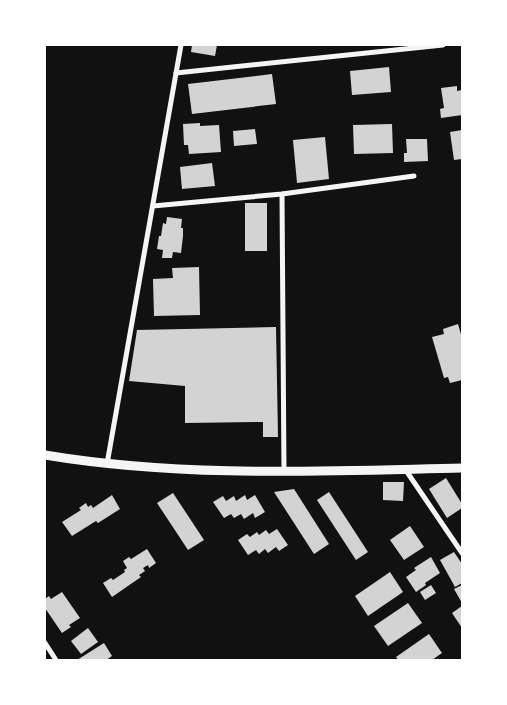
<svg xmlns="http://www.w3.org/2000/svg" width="507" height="705" viewBox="0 0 507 705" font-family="Karla,sans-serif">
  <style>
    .building { fill: #d3d3d3 }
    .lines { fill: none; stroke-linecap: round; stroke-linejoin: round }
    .minor { stroke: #f5f5f5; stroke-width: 5 }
    .secondary { stroke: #f5f5f5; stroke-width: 9 }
  </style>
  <rect width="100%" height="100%" fill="#111"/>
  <g class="building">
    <polygon points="192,45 217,45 215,56 191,52"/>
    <polygon points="389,67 391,92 352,95 350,71"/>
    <polygon points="272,74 276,104 192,114 188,84"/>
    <polygon points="457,86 457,91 462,90 462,115 441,118 440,109 444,108 441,88"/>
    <polygon points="200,123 200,126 219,125 221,152 189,154 188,145 184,145 183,124"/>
    <polygon points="392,124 393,153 354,154 353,125"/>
    <polygon points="255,129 257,144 234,146 233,131"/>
    <polygon points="462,130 462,159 454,160 450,132"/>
    <polygon points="325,137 329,179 297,183 293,140"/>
    <polygon points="406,139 427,139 428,161 404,162 404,153 407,153"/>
    <polygon points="212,163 215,186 182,189 180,167"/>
    <rect x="245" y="203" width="22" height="48"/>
    <polygon points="167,217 182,219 181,228 183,228 183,236 181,253 173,252 172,258 162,258 163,250 157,249 159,236 161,236 163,223 166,224"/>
    <polygon points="199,267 200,315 154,316 153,279 173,278 172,268"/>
    <polygon points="458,324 462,338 462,380 450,383 448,377 444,378 432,337 444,334 443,329"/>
    <polygon points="276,327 278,437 263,437 263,422 185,423 185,386 129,381 137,330"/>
    <polygon points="446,478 462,504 462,508 447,518 429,489"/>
    <polygon points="383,482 404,482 403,501 383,500"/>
    <polygon points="294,489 329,544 314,554 274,492"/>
    <polygon points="329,492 368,552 356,560 317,500"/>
    <polygon points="173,493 204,540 188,550 157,503"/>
    <polygon points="112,495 120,509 98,523 96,521 72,536 62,522 81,510 79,508 86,503 88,507 91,505 93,508"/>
    <polygon points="245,495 247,500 255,495 265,512 255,518 253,513 244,519 241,514 234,518 231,514 224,518 213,502 223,496 226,501 234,496 236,501"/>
    <polygon points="410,526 424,547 404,560 390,540"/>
    <polygon points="277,529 288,545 279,551 276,547 268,553 265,549 259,554 256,550 248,555 238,540 247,534 250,537 257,532 259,535 266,530 269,534"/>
    <polygon points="147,549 156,563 149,568 148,565 143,568 145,571 139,575 141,577 112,597 103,583 111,578 113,580 125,572 124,570 127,568 123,561 129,557 131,559"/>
    <polygon points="454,552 462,564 462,583 455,587 440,560"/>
    <polygon points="431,557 440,573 425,583 426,585 416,592 406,577 416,570 414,568"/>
    <polygon points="390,572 403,592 368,616 355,596"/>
    <polygon points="431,585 436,593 425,600 420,592"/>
    <polygon points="462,585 462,603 454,589"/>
    <polygon points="62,592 80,618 69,625 71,627 62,633 45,608 45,599 49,596 51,599"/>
    <polygon points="408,603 422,623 388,646 374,626"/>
    <polygon points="462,606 462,628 452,613"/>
    <polygon points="88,628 98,642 81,654 71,641"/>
    <polygon points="429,634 442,653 432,660 398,660 396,657"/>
    <polygon points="104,643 112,656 106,660 100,659 98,660 77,660"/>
  </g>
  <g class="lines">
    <g class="minor">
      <polyline points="176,73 443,45"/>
      <polyline points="282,194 284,471"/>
      <polyline points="153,206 282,194 414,176"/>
      <polyline points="107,464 181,45"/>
      <polyline points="405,469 462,553"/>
      <polyline points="45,643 56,660"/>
    </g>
    <path class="secondary" d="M 45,455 C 183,478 323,471 462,468"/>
  </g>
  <rect width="507" height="705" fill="none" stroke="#ffffff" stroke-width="92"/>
</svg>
